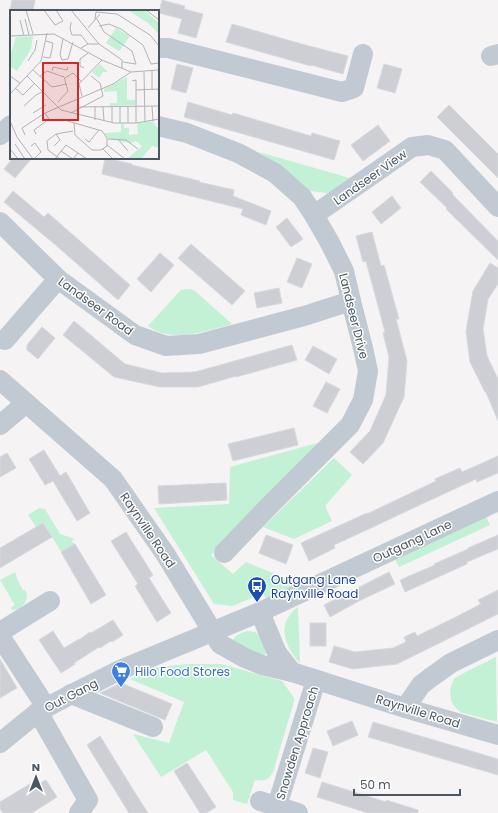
<svg xmlns="http://www.w3.org/2000/svg" width="498" height="813" viewBox="0 0 498 813" font-family="Poppins,sans-serif">
  <style>
    .green { fill: #c3f1d5 }
    .building { fill: #cdcfd5; stroke: #d7d9de }
    .lines { fill: none; stroke-linecap: round; stroke-linejoin: round }
    .minor { stroke: #c1cad2; stroke-width: 20 }
    .labels { text-anchor: middle; dominant-baseline: central; stroke-width: 3; stroke-linejoin: round; paint-order: stroke }
    .street-label { font-size: 12px; fill: #4a5661; stroke: #fff }
    .transit-label { font-size: 12px; fill: #164399; stroke: #fff; text-anchor: start }
    .shop-label { font-size: 12px; fill: #366cbe; stroke: #fff; text-anchor: start }
    .inset-road { fill: none; stroke: #b1b4b9; stroke-width: 1 }
    .view { fill: #d62828; fill-opacity: 0.15; stroke: #d62828; stroke-width: 2 }
    .inset-edge { fill: none; stroke: #4a5661; stroke-width: 2 }
  </style>
  <rect width="100%" height="100%" fill="#f5f3f3"/>
  <g class="green">
    <polygon points="259,152 353,179 333,194 304,190 277,164"/>
    <path d="M 186,289 L 191,289 L 195,291 L 232,324 C 211,330 178,341 156,331 C 154,330 151,328 148,326 L 178,293 L 181,290 Z"/>
    <polygon points="317,443 321,447 211,555 233,574 246,562 289,580 294,589 267,601 263,593 233,606 214,604 154,508 229,504 230,467"/>
    <polygon points="334,458 352,475 325,506 332,521 294,539 263,527"/>
    <polygon points="39,508 45,509 60,534 75,539 71,541 75,544 61,552 44,523 36,527 28,515"/>
    <polygon points="486,516 490,525 399,567 395,559"/>
    <path d="M 15,572 L 17,577 L 16,577 L 23,590 L 25,590 C 31,599 22,610 12,610 L 11,608 L 15,605 L 0,580 Z"/>
    <path d="M 298,607 L 300,663 C 284,646 276,623 298,607 Z"/>
    <path d="M 247,631 L 255,632 L 260,636 L 268,651 L 263,656 L 233,642 C 233,635 242,633 247,631 Z"/>
    <polygon points="496,657 497,722 460,712 454,706 451,700 450,693 451,686 454,679 460,675"/>
    <path d="M 189,664 L 221,664 L 282,681 L 294,698 L 294,702 L 273,772 C 268,781 265,781 255,780 L 247,804 L 233,800 L 233,792 L 206,750 L 161,777 L 133,734 L 169,743 L 184,702 L 130,679 L 157,667 Z"/>
  </g>
  <g class="building">
    <polygon points="12,0 35,0 33,11 10,11"/>
    <polygon points="162,0 185,6 184,9 203,14 196,38 178,33 182,19 159,13"/>
    <polygon points="232,24 305,45 348,56 343,74 311,65 311,66 226,42"/>
    <polygon points="177,64 193,68 186,93 171,89"/>
    <polygon points="384,64 402,69 395,93 377,88"/>
    <polygon points="188,102 232,115 233,113 311,136 312,133 340,141 334,160 184,117"/>
    <polygon points="449,105 498,154 498,178 437,117"/>
    <polygon points="378,125 390,141 363,161 351,145"/>
    <polygon points="13,158 32,158 15,178 4,169"/>
    <polygon points="105,158 132,164 132,165 200,181 199,182 234,190 233,196 271,211 266,225 241,215 243,209 102,174"/>
    <polygon points="431,171 453,193 452,194 498,241 498,260 446,209 447,208 420,182"/>
    <polygon points="13,191 44,217 48,213 130,285 118,300 58,247 4,202"/>
    <polygon points="392,196 401,208 381,224 372,212"/>
    <polygon points="287,218 303,239 291,247 276,227"/>
    <polygon points="372,232 381,266 384,265 399,319 396,319 407,361 404,397 383,443 363,464 350,452 370,431 386,395 389,357 383,333 385,332 366,261 363,262 356,236"/>
    <polygon points="191,244 245,291 232,305 178,258"/>
    <polygon points="160,253 174,265 151,292 137,279"/>
    <polygon points="297,258 312,264 302,288 287,282"/>
    <polygon points="490,263 498,268 498,284 488,299 483,329 487,356 498,379 498,421 486,392 485,392 470,362 466,331 473,291"/>
    <polygon points="279,288 282,303 257,308 254,293"/>
    <polygon points="74,321 125,364 162,373 195,372 292,345 297,360 236,377 236,376 198,387 160,387 114,377 63,335"/>
    <polygon points="42,327 55,338 38,359 27,350 27,345"/>
    <polygon points="313,346 337,359 329,374 305,360"/>
    <polygon points="326,382 340,389 327,413 313,406"/>
    <polygon points="294,428 298,445 233,461 228,444"/>
    <polygon points="44,450 60,476 66,472 90,513 77,521 53,481 45,485 29,459"/>
    <polygon points="7,453 16,468 0,477 0,457"/>
    <polygon points="498,456 498,473 477,482 476,479 411,509 373,527 334,545 335,548 309,561 301,543 367,513 367,514 436,481 435,479 460,468 462,472"/>
    <polygon points="226,483 227,500 159,504 158,486"/>
    <polygon points="43,523 52,537 0,568 0,548"/>
    <polygon points="126,532 153,575 149,578 171,613 157,622 135,586 138,584 111,541"/>
    <polygon points="266,535 293,545 286,564 259,553"/>
    <polygon points="498,535 498,549 467,562 467,564 405,592 400,580 435,565 434,564 468,549 468,548"/>
    <polygon points="75,544 106,595 91,604 61,552"/>
    <polygon points="389,572 395,584 359,601 330,617 324,605"/>
    <polygon points="498,590 498,614 397,664 353,669 329,662 334,646 355,652 393,648 406,642 404,637 415,632 417,636 454,618 481,604 478,600"/>
    <polygon points="113,620 123,635 112,642 111,641 100,648 99,647 74,663 75,664 61,673 39,640 53,631 64,648 79,639 79,640 90,632 91,633"/>
    <rect x="310" y="623" width="16" height="23"/>
    <polygon points="0,659 17,688 0,698"/>
    <polygon points="121,683 172,704 165,720 100,693"/>
    <polygon points="352,721 358,735 333,746 327,731"/>
    <polygon points="373,722 498,759 498,775 368,737"/>
    <polygon points="100,736 137,796 148,813 129,813 87,745"/>
    <polygon points="313,748 328,752 320,778 305,773"/>
    <polygon points="187,763 216,807 206,813 200,813 174,771"/>
    <polygon points="38,779 40,783 46,780 57,797 32,813 3,813 0,809 0,802"/>
    <polygon points="322,782 386,802 386,800 418,810 418,813 368,813 317,797"/>
  </g>
  <g class="lines">
    <g class="minor">
      <polyline points="158,48 168,48 342,92 354,88 363,54"/>
      <polyline points="491,56 498,54"/>
      <polyline points="158,126 187,133 238,153 275,173 302,197 314,215 330,243 344,271 351,301 363,348 368,371 363,400 350,425 269,506 224,553"/>
      <polyline points="0,135 11,125"/>
      <polyline points="314,215 412,147 428,145 445,150 498,207"/>
      <polyline points="0,222 58,279 135,335 166,346 199,344 304,316 351,301"/>
      <polyline points="5,340 58,279"/>
      <polyline points="0,380 113,479 166,555 220,644 245,658 262,665 292,672 405,708 498,735"/>
      <polyline points="0,425 26,403"/>
      <polyline points="260,612 277,653 292,672"/>
      <polyline points="0,632 50,601"/>
      <polyline points="0,636 46,707"/>
      <polyline points="71,694 153,727"/>
      <polyline points="405,708 421,685 430,678 451,663 498,640"/>
      <polyline points="38,712 88,800 79,813"/>
      <polyline points="0,743 38,712 68,696 120,670 260,612 498,501"/>
      <polyline points="260,801 298,813"/>
      <polyline points="277,806 316,680"/>
    </g>
  </g>
  <defs>
    <g id="bus-pin" transform="scale(1)"><path d="M0 17L-7.5 6A9.5 9.5 0 1 1 7.5 6Z" fill="#1a4fb4" stroke="#fff"/><path d="M-5-6H5V4H4V6H2V4H-2V6H-4V4H-5ZM-3.5-4V0h7V-4ZM-3.5 1.2v1.5H-2V1.2ZM2 1.2v1.5H3.5V1.2Z" fill="#fff"/></g>
    <g id="supermarket-pin" transform="scale(1)"><path d="M0 17L-7.5 6A9.5 9.5 0 1 1 7.5 6Z" fill="#3f7fe0" stroke="#fff"/><path d="M-6-5.5h2.5l.6 2H6L4.5 2H-2.5L-4.4-4H-6ZM-1.5 3.2a1.3 1.3 0 1 0 .1 0ZM3 3.2a1.3 1.3 0 1 0 .1 0Z" fill="#fff"/></g>
  </defs>
  <g fill-rule="evenodd">
    <use href="#bus-pin" x="257" y="586"/>
    <use href="#supermarket-pin" x="121" y="671"/>
  </g>
  <g class="labels">
    <g class="street-label">
      <text transform="translate(370 177) rotate(-35)">Landseer View</text>
      <text transform="translate(96 306) rotate(36)">Landseer Road</text>
      <text transform="translate(354 316) rotate(76)">Landseer Drive</text>
      <text transform="translate(148 530) rotate(56)">Raynville Road</text>
      <text transform="translate(412 541) rotate(-25)">Outgang Lane</text>
      <text transform="translate(71 695) rotate(-27)">Out Gang</text>
      <text transform="translate(418 711) rotate(17)">Raynville Road</text>
      <text transform="translate(297 743) rotate(-73)">Snowden Approach</text>
    </g>
    <g class="transit-label">
      <text x="271" y="579">Outgang Lane<tspan x="271" dy="14">Raynville Road</tspan></text>
    </g>
    <g class="shop-label">
      <text x="135" y="671">Hilo Food Stores</text>
    </g>
  </g>
  <g transform="translate(10 10)">
    <rect width="149" height="149" fill="#f5f3f3"/>
    <path d="M 118,0 L 134,0 L 149,13 L 149,24 L 138,13 ZM 106,18 L 120,26 L 109,41 L 96,33 ZM 23,26 L 21,39 L 7,61 L 0,56 L 0,46 L 6,27 ZM 90,54 L 98,62 L 93,62 L 89,68 L 82,62 ZM 117,67 L 117,90 L 125,90 L 125,95 L 100,96 L 100,93 L 107,93 L 107,81 L 94,82 L 94,79 ZM 143,111 L 149,121 L 149,138 L 142,136 L 131,149 L 117,149 L 132,136 L 126,131 L 121,133 L 99,129 L 94,123 L 111,122 L 111,113 L 114,114 L 114,118 L 119,118 L 119,125 L 128,124 L 127,113 Z" fill="#c3f1d5"/>
    <path class="inset-road" d="M 16,0 L 23,24M 34,0 L 45,15 L 53,11 L 46,0M 61,0 L 89,34 L 112,50 L 112,58M 136,0 L 149,10M 15,9 L 19,25M 85,9 L 86,2 L 107,4 L 140,25 L 149,36M 87,9 L 94,22 L 122,41 L 126,54 L 113,52M 10,10 L 14,26M 61,12 L 60,19 L 62,25 L 71,25 L 78,34M 89,16 L 99,14 L 111,19 L 133,35 L 141,54 L 149,53M 78,18 L 90,4M 0,26 L 44,24 L 92,50 L 121,62 L 149,60M 53,28 L 50,45 L 52,50 L 58,49 L 63,32M 71,38 L 78,34 L 89,34M 33,47 L 40,48 L 42,39 L 43,33 L 36,31M 18,51 L 25,40 L 27,30M 74,58 L 70,56 L 70,49 L 78,43M 23,60 L 42,77 L 57,74M 42,61 L 43,57 L 57,60 L 58,57M 142,61 L 142,80M 134,62 L 135,112M 0,66 L 10,73M 17,66 L 51,100 L 104,113 L 126,113 L 149,109M 30,66 L 37,61 L 54,67 L 58,81 L 48,92M 55,68 L 63,63 L 71,71M 122,71 L 126,70 L 126,113M 5,78 L 13,85 L 25,73M 126,80 L 149,79M 0,84 L 31,51 L 37,23M 72,86 L 69,74 L 92,50M 14,96 L 26,85 L 34,81M 110,96 L 110,113M 118,96 L 118,113M 142,96 L 143,111M 69,97 L 149,96M 85,97 L 85,110M 93,97 L 94,111M 102,97 L 102,113M 23,103 L 36,95M 61,103 L 93,86 L 90,73 L 81,66M 51,109 L 92,121M 0,111 L 7,127 L 23,149M 64,113 L 65,125 L 82,140 L 91,140 L 97,136 L 97,128 L 92,121M 26,124 L 24,120 L 39,109 L 35,103M 15,125 L 12,118 L 35,103 L 103,74 L 121,62M 75,129 L 79,132 L 89,120M 98,129 L 116,130 L 128,139M 108,129 L 118,141M 5,134 L 15,149M 97,135 L 115,149M 21,136 L 25,133 L 31,142 L 24,149M 44,136 L 50,130 L 46,124M 0,139 L 8,149M 93,139 L 103,149M 51,141 L 63,149 L 68,143M 45,149 L 56,135 L 77,149M 50,149 L 38,140 L 37,131 L 46,124 L 63,121"/>
    <path class="view" d="M 33,53 L 68,53 L 68,110 L 33,110 Z"/>
    <rect width="149" height="149" class="inset-edge"/>
  </g>
  <g transform="translate(36 777)" stroke="#ffffff" stroke-width="3" paint-order="stroke">
  <path d="M0-3L7 15L0 10L-7 15Z" fill="#4a5661"/>
  <text y="-6" font-size="11" font-weight="bold" text-anchor="middle" fill="#4a5661">N</text>
  </g>
  <path d="M354 789v6h106v-6" fill="none" stroke="#4a5661" stroke-width="2"/>
  <text x="360" y="789" font-size="12" fill="#4a5661" stroke="#ffffff" stroke-width="3" paint-order="stroke">50 m</text>
</svg>
